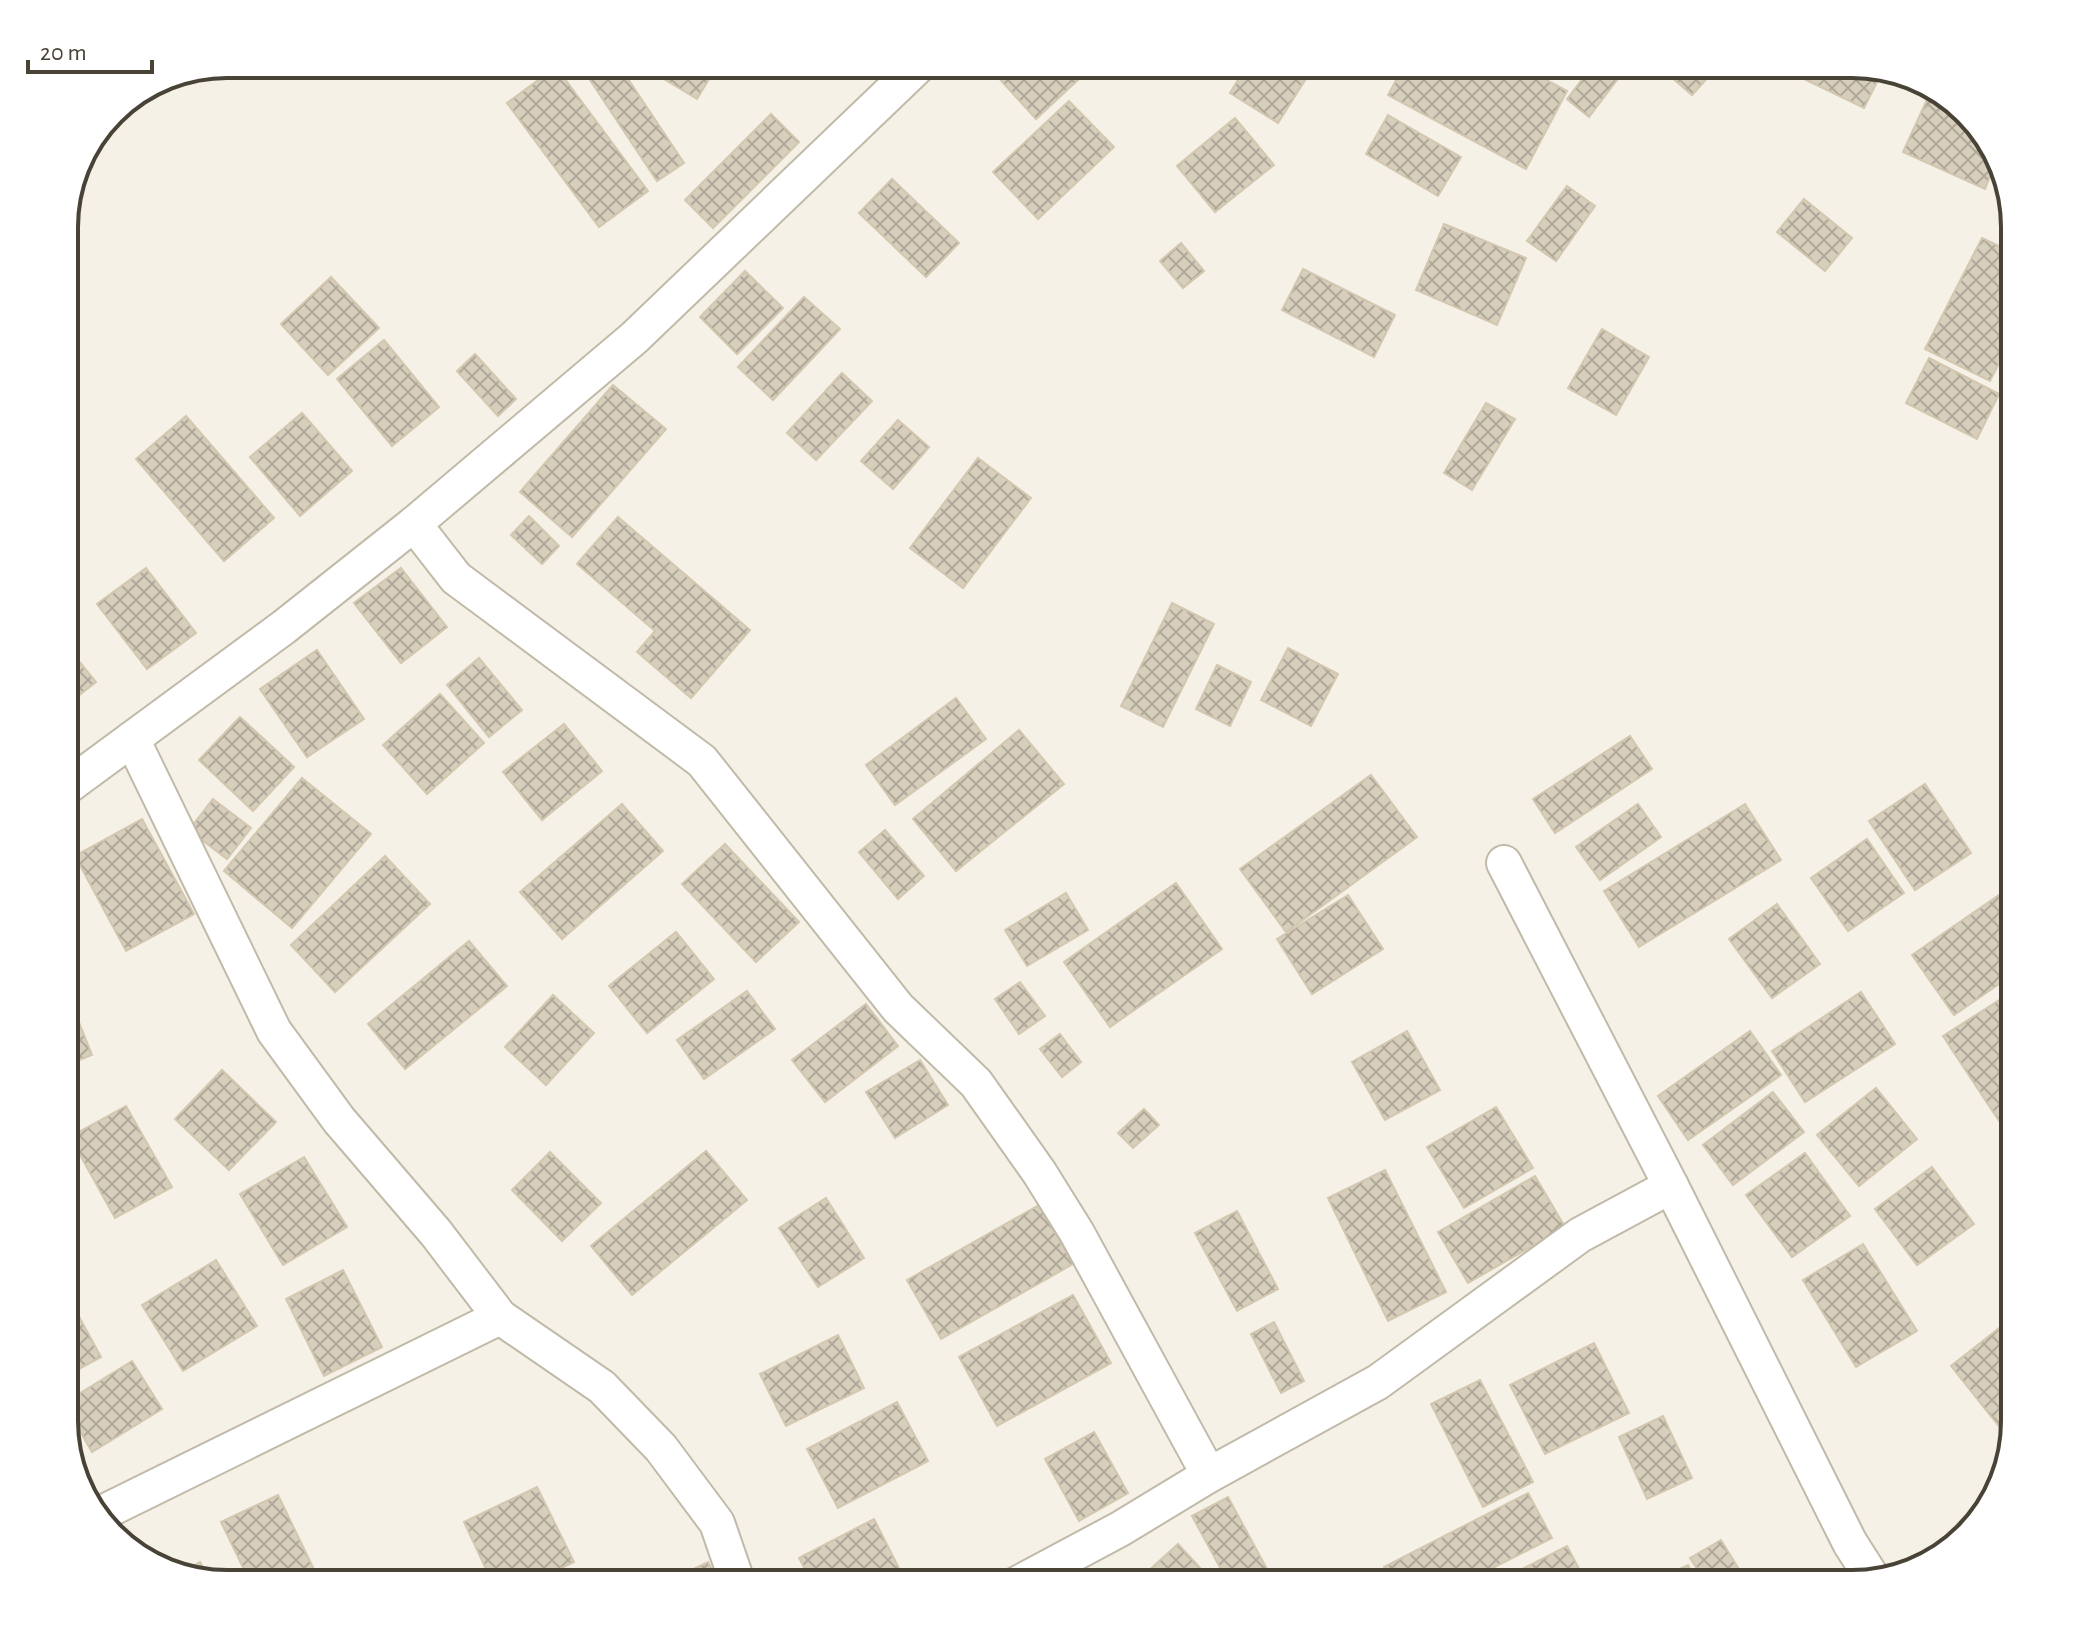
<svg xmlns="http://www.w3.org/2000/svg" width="2079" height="1648" viewBox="0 0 2079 1648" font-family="'Alegreya Sans',sans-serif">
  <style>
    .building { fill: url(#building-cross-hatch); stroke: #d3c7af; stroke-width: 2 }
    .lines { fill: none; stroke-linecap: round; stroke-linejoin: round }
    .minor-casing { stroke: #c1baa9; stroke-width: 38 }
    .minor { stroke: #fff; stroke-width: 34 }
    .rim { fill: none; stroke: #494236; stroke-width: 4 }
  </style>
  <defs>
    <pattern id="building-cross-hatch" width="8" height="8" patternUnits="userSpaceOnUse" patternTransform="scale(2)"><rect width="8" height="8" fill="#d7cebc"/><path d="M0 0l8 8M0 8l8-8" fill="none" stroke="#b0a99a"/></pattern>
  </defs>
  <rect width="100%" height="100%" fill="#f5f1e7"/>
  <g class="building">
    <polygon points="607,64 618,64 684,163 657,181 588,77"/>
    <polygon points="639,64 707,64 715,69 697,99"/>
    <polygon points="986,64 1095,64 1036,119"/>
    <polygon points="1248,64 1304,64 1312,69 1278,123 1230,93"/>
    <polygon points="1405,64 1516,64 1567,91 1526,169 1388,95"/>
    <polygon points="1594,64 1629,64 1589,117 1567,99"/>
    <polygon points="1656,64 1720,64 1692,95"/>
    <polygon points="1811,64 1852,64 1883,70 1864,108 1804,79"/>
    <polygon points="556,67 648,191 599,227 507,103"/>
    <polygon points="1930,93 1961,107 1998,155 1985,189 1903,152"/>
    <polygon points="1069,101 1114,147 1038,219 993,172"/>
    <polygon points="771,114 799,142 713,228 685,200"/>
    <polygon points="1388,115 1461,157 1438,196 1366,154"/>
    <polygon points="1235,118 1274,165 1215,212 1177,166"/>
    <polygon points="892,179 959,243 926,277 859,213"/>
    <polygon points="1567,186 1595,206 1556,261 1527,241"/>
    <polygon points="1804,199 1852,238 1825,271 1777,232"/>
    <polygon points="1444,224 1526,258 1497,325 1416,290"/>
    <polygon points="1982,238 2015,254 2015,332 1990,381 1925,349"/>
    <polygon points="1181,243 1204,271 1183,288 1160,261"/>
    <polygon points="1303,269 1395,315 1374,357 1282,310"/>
    <polygon points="745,271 783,308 737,354 700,317"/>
    <polygon points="331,277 379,328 328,375 281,324"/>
    <polygon points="804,297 840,329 773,400 738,367"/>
    <polygon points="1602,329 1649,357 1616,415 1568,388"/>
    <polygon points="384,340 439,407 392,446 337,379"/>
    <polygon points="475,354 516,399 498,416 457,371"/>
    <polygon points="1929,358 1999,394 1977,439 1906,403"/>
    <polygon points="842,373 872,401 816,460 787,433"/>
    <polygon points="613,385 666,429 572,537 520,492"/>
    <polygon points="1486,403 1515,419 1472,490 1444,473"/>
    <polygon points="302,413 352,471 300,516 250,457"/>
    <polygon points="186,416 274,518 224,561 136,459"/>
    <polygon points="898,420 929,447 893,489 861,461"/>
    <polygon points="978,458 1031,498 963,588 910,548"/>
    <polygon points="529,516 559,546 542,564 511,535"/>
    <polygon points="618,517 750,630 691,698 637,652 655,631 577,564"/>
    <polygon points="146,568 196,633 147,669 97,604"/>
    <polygon points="401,568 447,627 401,663 354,603"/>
    <polygon points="1172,603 1214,624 1163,727 1121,706"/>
    <polygon points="64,643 96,682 64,707"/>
    <polygon points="1288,648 1338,674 1311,726 1261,700"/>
    <polygon points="317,650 364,719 307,757 260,689"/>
    <polygon points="479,658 522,710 489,737 447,685"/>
    <polygon points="1217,665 1251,682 1230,726 1196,709"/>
    <polygon points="440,694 484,743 427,794 383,745"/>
    <polygon points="956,698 986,739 895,805 866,765"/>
    <polygon points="240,717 294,767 253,811 199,760"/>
    <polygon points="564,724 602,771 542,820 503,772"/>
    <polygon points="1019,730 1064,784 956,871 913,819"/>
    <polygon points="1630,736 1652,769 1555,833 1533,799"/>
    <polygon points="1371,775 1417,837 1286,932 1240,869"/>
    <polygon points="302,778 371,834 292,928 224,871"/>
    <polygon points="1925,784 1971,853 1915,890 1869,821"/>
    <polygon points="213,799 251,828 227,859 189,830"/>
    <polygon points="622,804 663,851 562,939 520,892"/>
    <polygon points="1638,804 1661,837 1600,880 1576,847"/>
    <polygon points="1745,804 1781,860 1639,947 1604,891"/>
    <polygon points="142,819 194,914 126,951 75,856"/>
    <polygon points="885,830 924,876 898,899 859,852"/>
    <polygon points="1867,839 1904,893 1848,931 1811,878"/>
    <polygon points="725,844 799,922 756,962 682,884"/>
    <polygon points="385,856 430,904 335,992 291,945"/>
    <polygon points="1176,883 1222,949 1110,1027 1064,962"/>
    <polygon points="2015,884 2015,973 1954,1015 1912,955"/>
    <polygon points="1066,893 1088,930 1027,966 1005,930"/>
    <polygon points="1348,895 1383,949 1312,994 1277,939"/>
    <polygon points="1777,904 1820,964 1772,998 1729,939"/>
    <polygon points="676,932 714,979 647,1033 609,986"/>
    <polygon points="469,941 507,986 405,1069 368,1024"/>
    <polygon points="1020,982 1045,1016 1019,1034 995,999"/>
    <polygon points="2015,990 2015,1111 1999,1121 1943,1036"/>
    <polygon points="747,991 775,1029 704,1079 677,1040"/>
    <polygon points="1861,992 1895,1044 1805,1102 1772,1051"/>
    <polygon points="68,995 92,1055 64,1066 64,997"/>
    <polygon points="553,995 594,1033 546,1085 505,1047"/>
    <polygon points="866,1004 898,1046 825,1102 792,1060"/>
    <polygon points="1407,1031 1440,1090 1385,1120 1352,1062"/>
    <polygon points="1750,1031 1781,1075 1688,1140 1658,1096"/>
    <polygon points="1060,1034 1081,1062 1062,1077 1040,1049"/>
    <polygon points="920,1060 948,1105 895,1138 866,1092"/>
    <polygon points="222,1070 276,1122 229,1170 175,1119"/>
    <polygon points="1876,1088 1917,1139 1859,1186 1817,1135"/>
    <polygon points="1773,1092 1804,1132 1733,1185 1703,1145"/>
    <polygon points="126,1106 172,1187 115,1218 70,1137"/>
    <polygon points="1496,1107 1533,1168 1464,1208 1427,1147"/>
    <polygon points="1144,1109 1159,1125 1133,1148 1118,1133"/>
    <polygon points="706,1151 747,1200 632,1295 591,1246"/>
    <polygon points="550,1152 601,1203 562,1241 512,1190"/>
    <polygon points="1805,1153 1850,1216 1792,1257 1746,1195"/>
    <polygon points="304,1157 347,1227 283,1265 240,1194"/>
    <polygon points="1932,1167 1974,1224 1917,1265 1875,1209"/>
    <polygon points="1385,1170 1446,1292 1388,1321 1328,1198"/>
    <polygon points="1535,1176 1565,1227 1468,1283 1438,1232"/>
    <polygon points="826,1198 864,1258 818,1287 779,1228"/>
    <polygon points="1039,1205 1073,1264 941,1339 907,1280"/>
    <polygon points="1237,1211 1278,1289 1237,1311 1195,1233"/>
    <polygon points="1863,1244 1917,1331 1856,1367 1803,1280"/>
    <polygon points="216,1260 257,1326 183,1371 142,1305"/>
    <polygon points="343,1270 382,1347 324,1376 286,1299"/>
    <polygon points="1073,1295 1111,1363 997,1426 959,1357"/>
    <polygon points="69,1298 101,1357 64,1377 64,1300"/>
    <polygon points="2008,1321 2015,1329 2015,1421 2014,1429 2006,1435 1951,1366"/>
    <polygon points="1274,1322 1304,1381 1281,1393 1251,1334"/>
    <polygon points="838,1335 864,1388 786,1426 760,1374"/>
    <polygon points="1594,1343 1629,1413 1545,1454 1510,1385"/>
    <polygon points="132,1361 162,1409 92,1452 64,1403"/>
    <polygon points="1480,1380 1533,1482 1483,1507 1431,1404"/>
    <polygon points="897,1402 928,1461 838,1508 807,1449"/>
    <polygon points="1663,1416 1692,1478 1647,1499 1619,1437"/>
    <polygon points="1094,1432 1128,1493 1079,1521 1045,1459"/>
    <polygon points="537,1487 574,1562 528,1584 493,1584 464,1522"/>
    <polygon points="1528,1493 1552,1538 1461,1584 1393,1584 1384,1567"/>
    <polygon points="278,1495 321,1584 251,1584 221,1522"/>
    <polygon points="1228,1497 1267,1569 1239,1584 1229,1584 1192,1516"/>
    <polygon points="1974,1507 1983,1515 1975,1528 1934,1560 1928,1554"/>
    <polygon points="874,1519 907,1584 813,1584 799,1558"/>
    <polygon points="1721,1540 1748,1584 1707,1584 1690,1558"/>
    <polygon points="1178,1544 1215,1584 1134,1584"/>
    <polygon points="1567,1546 1587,1584 1493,1584"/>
    <polygon points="200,1562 210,1581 178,1574"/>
    <polygon points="708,1562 719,1584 662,1584"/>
    <polygon points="1688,1565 1697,1584 1649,1584"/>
    <polygon points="468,1571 474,1584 440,1584"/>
  </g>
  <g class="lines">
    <g class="minor-casing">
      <g id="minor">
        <polyline points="414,524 456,578 702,761 898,1008 976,1083 1039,1172 1077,1233 1209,1475"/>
        <polyline points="132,739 274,1031 339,1120 436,1233 500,1317 602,1387 661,1448 717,1523 738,1584"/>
        <polyline points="64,789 284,627 414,524 634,338 920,64"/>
        <polyline points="1671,1186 1850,1543 1873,1579"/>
        <polyline points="98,1515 500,1317"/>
        <polyline points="1017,1584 1120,1529 1209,1475 1378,1382 1580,1235 1671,1186 1504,863"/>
      </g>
    </g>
    <use href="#minor" class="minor"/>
  </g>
  <path d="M0 0H2079V1648H0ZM227 78H1852A149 149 0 0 1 2001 227V1421A149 149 0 0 1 1852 1570H227A149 149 0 0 1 78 1421V227A149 149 0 0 1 227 78Z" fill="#fff" fill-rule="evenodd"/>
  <path class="rim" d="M227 78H1852A149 149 0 0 1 2001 227V1421A149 149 0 0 1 1852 1570H227A149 149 0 0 1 78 1421V227A149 149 0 0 1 227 78Z"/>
  <path d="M28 60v12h124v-12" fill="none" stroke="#494236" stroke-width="4"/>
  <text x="40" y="60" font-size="24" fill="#494236" stroke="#ffffff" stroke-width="6" paint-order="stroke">20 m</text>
</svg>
